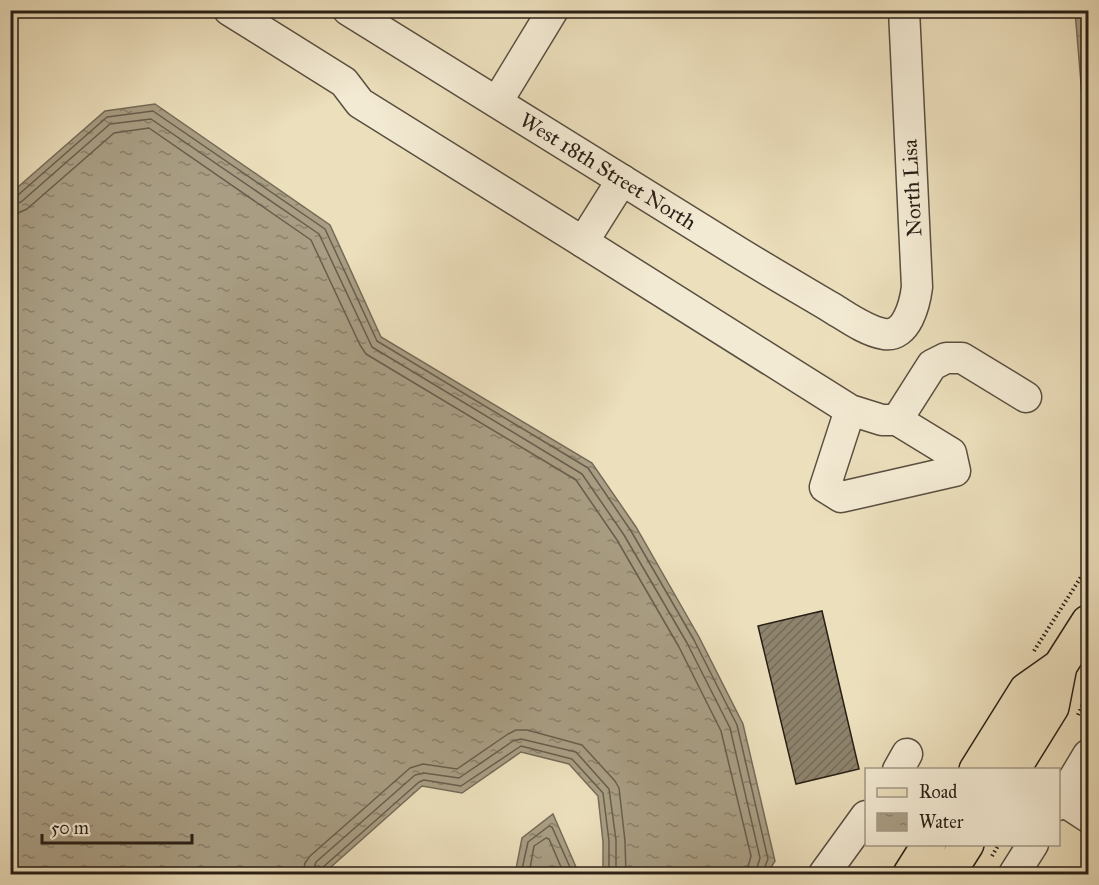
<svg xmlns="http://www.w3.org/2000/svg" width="1099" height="885" viewBox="0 0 1099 885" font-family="'IM FELL Great Primer',serif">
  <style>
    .water { fill: url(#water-ripples); stroke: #756b58; stroke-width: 1.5 }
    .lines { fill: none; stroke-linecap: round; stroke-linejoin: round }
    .shore { stroke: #685e4d; stroke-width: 1.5 }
    .building { fill: url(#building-hatch); stroke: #281f16; stroke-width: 1.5 }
    .minor-casing { stroke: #594f40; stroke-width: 33 }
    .major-casing { stroke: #281f16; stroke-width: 36 }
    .path { stroke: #281f16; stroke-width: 4; stroke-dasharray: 1.5 3; stroke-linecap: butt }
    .minor { stroke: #f3ead3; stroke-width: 30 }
    .major { stroke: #ecdfbc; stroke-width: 33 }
    .labels { text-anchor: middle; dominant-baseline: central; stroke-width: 6; stroke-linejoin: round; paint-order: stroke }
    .street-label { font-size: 21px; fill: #281f16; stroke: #f3ead3 }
  </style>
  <defs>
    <pattern id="water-ripples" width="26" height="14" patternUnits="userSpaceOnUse" patternTransform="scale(1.5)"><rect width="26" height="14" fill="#a99e84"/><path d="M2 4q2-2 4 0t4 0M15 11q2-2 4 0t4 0" fill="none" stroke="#8a806b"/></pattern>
    <pattern id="building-hatch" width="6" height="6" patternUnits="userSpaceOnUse" patternTransform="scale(1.5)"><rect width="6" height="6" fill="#8e836c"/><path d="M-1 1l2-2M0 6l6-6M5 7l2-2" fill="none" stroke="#746b58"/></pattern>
  </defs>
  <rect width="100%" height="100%" fill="#ecdfbc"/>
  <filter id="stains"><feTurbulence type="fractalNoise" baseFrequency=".00333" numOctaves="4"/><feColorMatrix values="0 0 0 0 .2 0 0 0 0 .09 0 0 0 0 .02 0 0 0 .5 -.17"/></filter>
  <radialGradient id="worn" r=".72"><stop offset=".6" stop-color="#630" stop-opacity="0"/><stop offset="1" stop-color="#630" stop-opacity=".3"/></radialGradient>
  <g class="water">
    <polygon points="1075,11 1088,11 1088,168"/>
    <polygon points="155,104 330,225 381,337 592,463 636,527 699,637 743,724 775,861 767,874 603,874 603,842 598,796 569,764 521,752 462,793 422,786 323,874 11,874 11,193 105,111"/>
    <polygon points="553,814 579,874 515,874 522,838"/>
  </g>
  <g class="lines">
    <g class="shore">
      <polyline points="1081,10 1088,99"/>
      <polyline points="10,197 17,196 107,117 153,111 325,229 377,341 588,468 631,531 694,640 737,725 768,859 762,874"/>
      <polyline points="10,205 21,202 110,124 151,119 319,234 372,347 582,474 624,535 687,643 730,728 760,858 755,874"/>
      <polyline points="10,214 18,213 27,209 114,133 149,128 311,240 360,345 366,354 576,480 617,540 679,647 721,731 751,856 746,874"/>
      <polyline points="303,874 305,863 310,856 410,768 423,764 457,769 508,734 516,730 527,730 582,745 615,781 619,788 625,841 626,874"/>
      <polyline points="312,874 316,862 415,775 424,773 459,778 513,741 521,739 576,752 609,789 616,840 616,874"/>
      <polyline points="320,874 322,868 419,782 424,780 461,786 521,746 572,759 603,793 609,841 609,874"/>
      <polyline points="521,874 528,842 549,826 552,827 573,874"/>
      <polyline points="529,874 534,846 546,838 549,839 564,874"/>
    </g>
  </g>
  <polygon class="building" points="822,611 859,769 796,784 758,626"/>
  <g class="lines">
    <g class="minor-casing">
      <g id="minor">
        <polyline points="229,10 344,82 360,103 583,242 622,180"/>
        <path id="s1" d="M 348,10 C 478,91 608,171 738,252 C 769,271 800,289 832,308 C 847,317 866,331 884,334 C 907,338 915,303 917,287 L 904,10"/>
        <polyline points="497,102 553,10"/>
        <polyline points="583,242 850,410 882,420 897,420 951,453 955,471 841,497 825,487 850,410"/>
        <polyline points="897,420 932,365 946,358 962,358 1026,397"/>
        <polyline points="898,770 907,754"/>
        <polyline points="1062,800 1088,817"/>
        <polyline points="1058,805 1088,755"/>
        <polyline points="824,874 866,816"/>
        <polyline points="1014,874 1033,844"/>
      </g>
    </g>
    <g class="major-casing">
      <g id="major">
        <polyline points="976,770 1026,690 1060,666 1088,622"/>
        <polyline points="1013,770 1052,707 1060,666"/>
        <polyline points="910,874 929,844"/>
        <polyline points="948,874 967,844"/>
      </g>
    </g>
    <g class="path">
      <polyline points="1034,651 1088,566"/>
      <polyline points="1078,715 1088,692"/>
      <polyline points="992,856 999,844"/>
      <polyline points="880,874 884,868"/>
    </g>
    <use href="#minor" class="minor"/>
    <use href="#major" class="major"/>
  </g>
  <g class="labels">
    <g class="street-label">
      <text stroke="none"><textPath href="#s1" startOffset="306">West 18th Street North</textPath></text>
      <text transform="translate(912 188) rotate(-93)">North Lisa</text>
    </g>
  </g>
  <rect width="1099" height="885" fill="none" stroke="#ecdfbc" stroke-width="36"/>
  <rect x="12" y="12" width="1075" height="861" fill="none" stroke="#281f16" stroke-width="3"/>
  <rect x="18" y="18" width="1063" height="849" fill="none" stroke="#281f16" stroke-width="1.5"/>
  <rect x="865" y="768" width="195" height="78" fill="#f3ead3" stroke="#a29987" stroke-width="1.5"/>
  <rect x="877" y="788" width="30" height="9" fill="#ecdfbc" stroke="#a29987" stroke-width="1.5"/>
  <text x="919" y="798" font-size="18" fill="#281f16">Road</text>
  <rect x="877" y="813" width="30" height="18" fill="url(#water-ripples)" stroke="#a29987" stroke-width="1.5"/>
  <text x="919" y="828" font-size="18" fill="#281f16">Water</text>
  <path d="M42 834v9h150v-9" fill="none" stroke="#281f16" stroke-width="3"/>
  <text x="51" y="834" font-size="18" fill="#281f16" stroke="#f3ead3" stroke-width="4.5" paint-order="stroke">50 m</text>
  <rect width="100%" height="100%" filter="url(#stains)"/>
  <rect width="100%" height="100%" fill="url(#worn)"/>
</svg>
